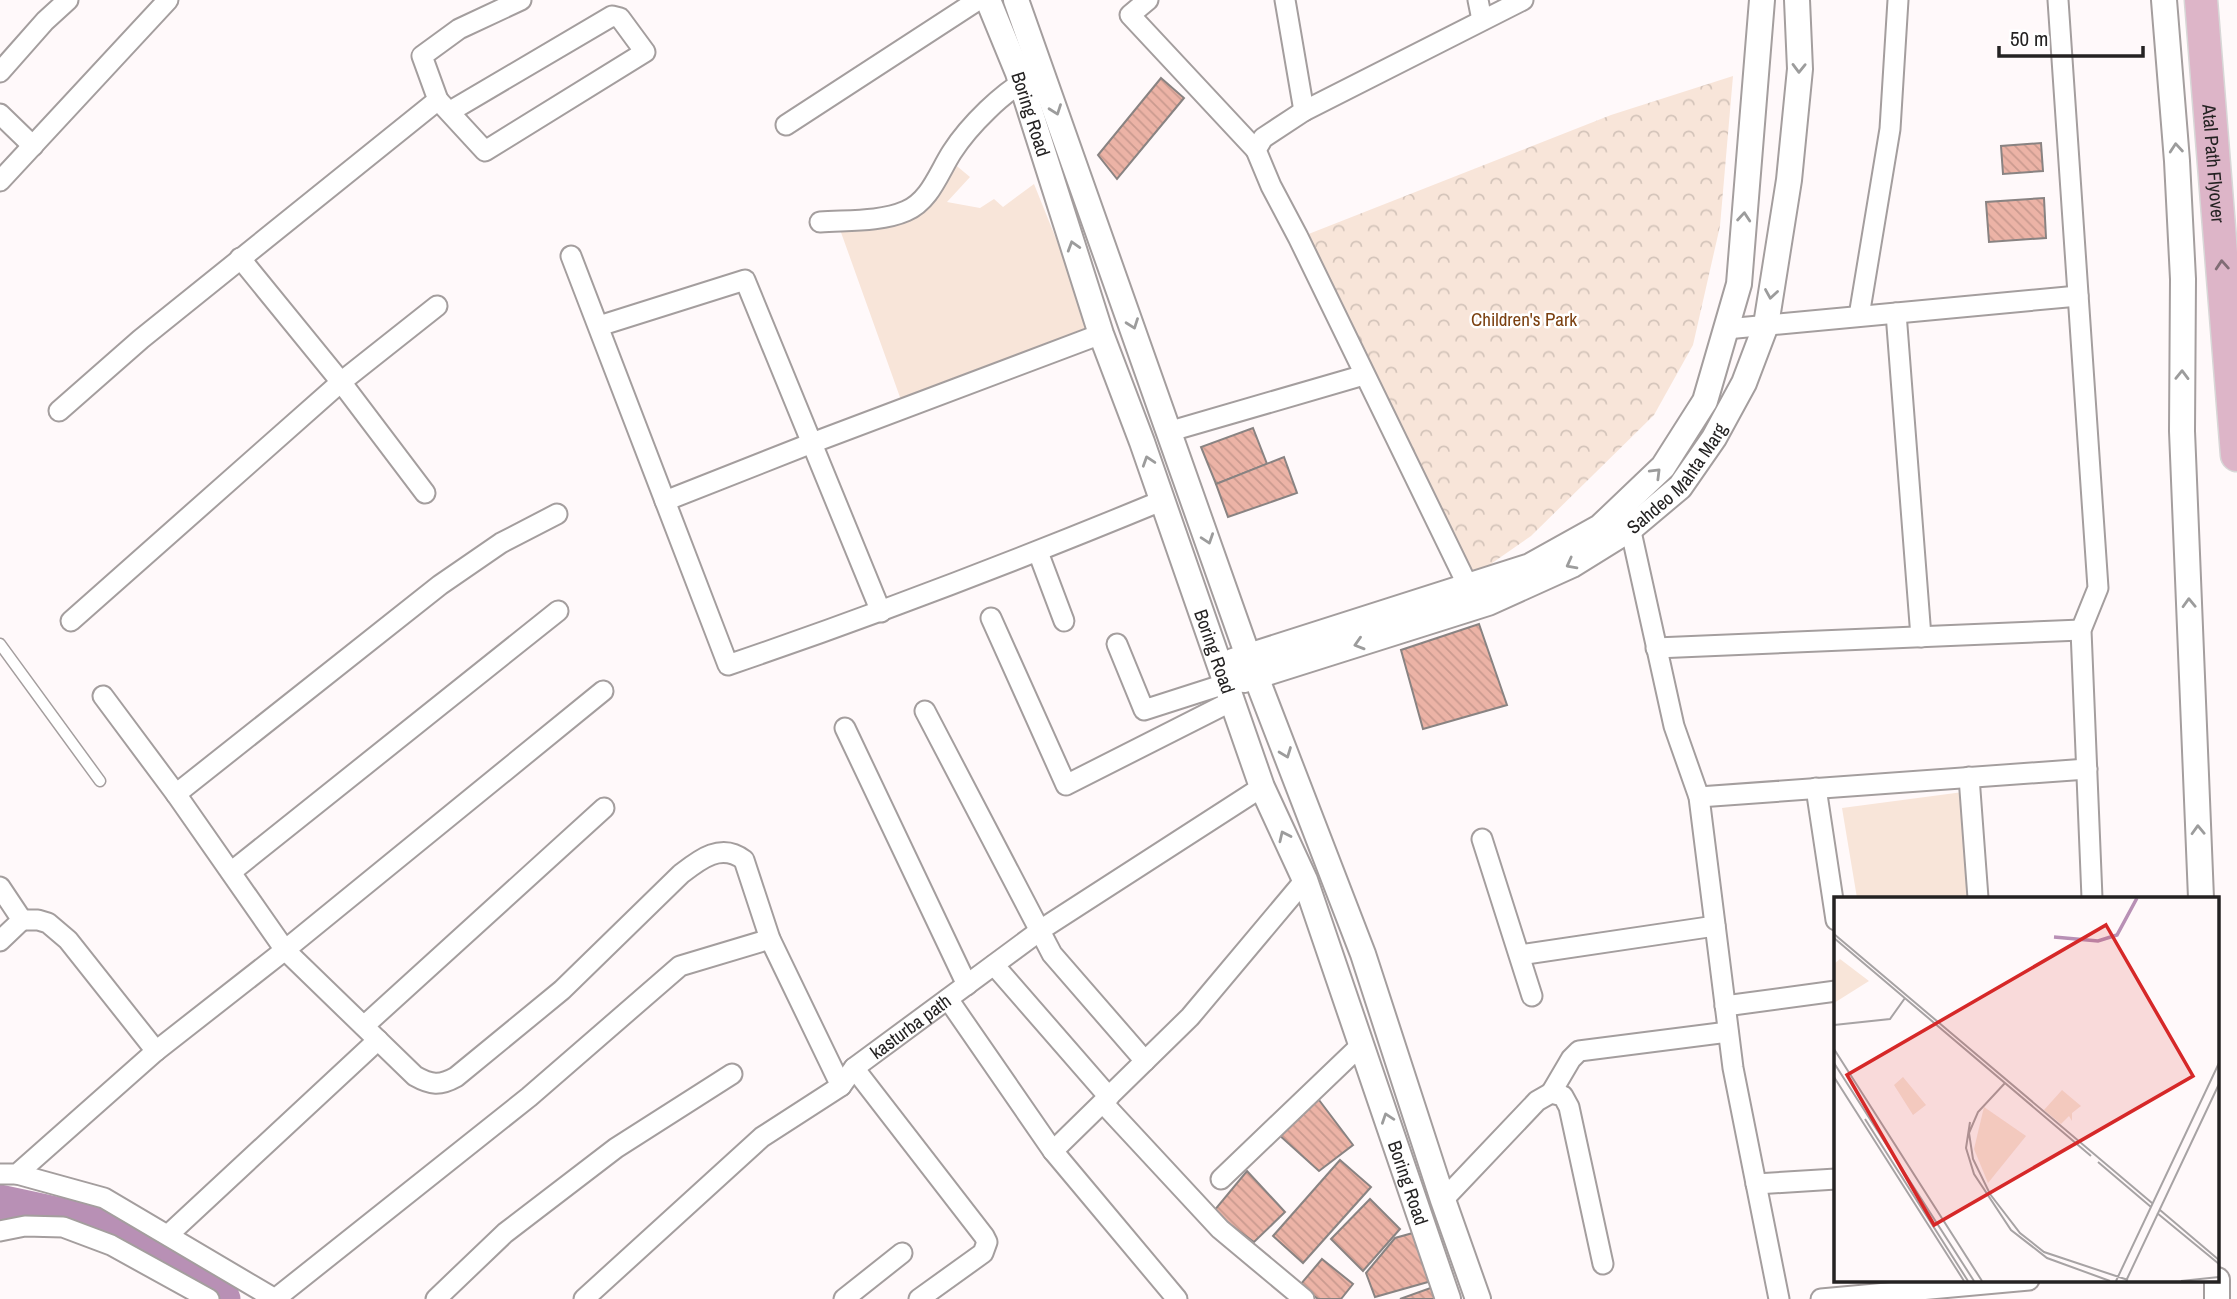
<svg xmlns="http://www.w3.org/2000/svg" width="2237" height="1299" viewBox="0 0 2237 1299" font-family="'Archivo Narrow',sans-serif">
  <style>
    .grass { fill: #f8e5d9 }
    .forest { fill: url(#forest-crowns) }
    .lines { fill: none; stroke-linecap: round; stroke-linejoin: round }
    .river { stroke: #b890b5; stroke-width: 35 }
    .building { fill: url(#building-back-hatch); stroke: #898382; stroke-width: 2 }
    .service-casing { stroke: #a49e9e; stroke-width: 13 }
    .minor-casing { stroke: #a49e9e; stroke-width: 23 }
    .tertiary-casing { stroke: #a49e9e; stroke-width: 28 }
    .primary-casing { stroke: #d8d7d7; stroke-width: 35 }
    .service { stroke: #fff; stroke-width: 10 }
    .minor { stroke: #fff; stroke-width: 19 }
    .tertiary { stroke: #fff; stroke-width: 24 }
    .primary { stroke: #ddb5c8; stroke-width: 32 }
    .oneway { stroke: #9c9c9c }
    .oneway2 { stroke: #806c75 }
    .labels { text-anchor: middle; dominant-baseline: central; stroke-width: 5; stroke-linejoin: round; paint-order: stroke }
    .street-label { font-size: 19px; fill: #242222; stroke: #fff }
    .park-label { font-size: 19px; fill: #7b4010; stroke: #fff }
    .inset-river { fill: none; stroke: #b890b5; stroke-width: 3.5 }
    .inset-road { fill: none; stroke: #a7a3a4; stroke-width: 2 }
    .view { fill: #d62828; fill-opacity: 0.15; stroke: #d62828; stroke-width: 3.5 }
    .inset-edge { fill: none; stroke: #242222; stroke-width: 3.5 }
  </style>
  <defs>
    <pattern id="forest-crowns" width="20" height="18" patternUnits="userSpaceOnUse" patternTransform="scale(1.75)"><rect width="20" height="18" fill="#f8e5d9"/><path d="M2 6a3 3 0 1 1 6 0M12 15a3 3 0 1 1 6 0" fill="none" stroke="#d4c4ba"/></pattern>
    <pattern id="building-back-hatch" width="6" height="6" patternUnits="userSpaceOnUse" patternTransform="scale(1.75)"><rect width="6" height="6" fill="#ecb3a6"/><path d="M-1 5l2 2M0 0l6 6M5-1l2 2" fill="none" stroke="#ca9a8f"/></pattern>
  </defs>
  <rect width="100%" height="100%" fill="#fff9fa"/>
  <g class="grass">
    <polygon points="952,162 970,177 947,202 980,208 994,199 1003,207 1034,184 1094,333 901,400 838,224 890,221"/>
    <polygon points="1963,792 1967,898 1857,898 1842,808"/>
  </g>
  <polygon class="forest" points="1733,76 1720,226 1693,345 1654,415 1531,536 1472,577 1306,235 1611,115"/>
  <g class="lines">
    <polyline class="river" points="0,1202 112,1226 223,1299"/>
  </g>
  <g class="building">
    <polygon points="1161,78 1184,98 1117,179 1098,155"/>
    <polygon points="2041,143 2043,171 2003,174 2001,146"/>
    <polygon points="2044,198 2046,238 1989,242 1986,202"/>
    <polygon points="1253,428 1267,464 1216,484 1201,447"/>
    <polygon points="1284,457 1297,493 1228,517 1216,484"/>
    <polygon points="1479,624 1507,705 1423,729 1401,650"/>
    <polygon points="1316,1096 1353,1145 1319,1171 1278,1134"/>
    <polygon points="1340,1160 1371,1187 1303,1263 1273,1236"/>
    <polygon points="1247,1171 1285,1212 1254,1242 1213,1212"/>
    <polygon points="1370,1199 1400,1229 1363,1271 1331,1239"/>
    <polygon points="1420,1231 1435,1280 1375,1297 1366,1273 1395,1238"/>
    <polygon points="1322,1259 1353,1284 1341,1299 1318,1299 1300,1285"/>
    <polygon points="1436,1286 1440,1299 1400,1299"/>
  </g>
  <g class="lines">
    <g class="service-casing">
      <polyline id="service" points="0,644 100,781"/>
    </g>
    <g class="minor-casing">
      <g id="minor">
        <polyline points="1148,0 1130,15 1256,150"/>
        <polyline points="1285,0 1304,111"/>
        <polyline points="1478,0 1482,20"/>
        <polyline points="2058,0 2098,588 2081,630 2092,898"/>
        <polyline points="0,72 45,21 68,0"/>
        <polyline points="438,100 485,151 645,52 620,18 612,16 449,112"/>
        <polyline points="0,114 33,146"/>
        <polyline points="786,125 978,0"/>
        <polyline points="0,181 168,0"/>
        <path d="M 820,222 C 847,220 881,222 906,211 C 930,201 939,172 952,152 C 968,127 1004,90 1031,78"/>
        <path d="M 571,256 L 728,665 C 875,615 1018,560 1161,501"/>
        <polyline points="240,258 341,382 425,493"/>
        <polyline points="1896,313 1921,637"/>
        <polyline points="1859,316 1890,129 1898,0"/>
        <polyline points="599,326 745,280 881,612"/>
        <polyline points="1726,329 2078,296"/>
        <polyline points="59,411 141,339 438,100 422,56 459,29 521,0"/>
        <polyline points="1171,431 1364,375"/>
        <polyline points="665,501 812,443 1101,334"/>
        <polyline points="1628,518 1674,726 1699,797 1733,1068 1779,1299"/>
        <polyline points="1038,552 1064,621"/>
        <polyline points="1468,586 1298,237 1271,186 1256,150 1263,138 1304,111 1523,0"/>
        <polyline points="991,618 1066,785 1232,701"/>
        <polyline points="71,621 341,382 437,306"/>
        <polyline points="1117,644 1144,710 1225,684"/>
        <polyline points="1656,648 2081,630"/>
        <path d="M 103,696 L 176,794 L 285,950 L 415,1076 C 431,1085 440,1086 456,1077 L 562,990 L 681,874 C 699,860 721,842 744,860 L 770,939 L 841,1086"/>
        <polyline points="925,711 1052,954 1145,1061"/>
        <polyline points="845,728 967,985"/>
        <polyline points="1969,777 1978,898"/>
        <polyline points="1816,788 1836,920"/>
        <polyline points="176,794 440,585 501,543 557,514"/>
        <polyline points="1699,797 2087,769"/>
        <polyline points="1482,839 1532,996"/>
        <polyline points="231,872 558,611"/>
        <polyline points="0,887 22,920 0,941"/>
        <polyline points="22,920 38,920 48,923 68,940 156,1051"/>
        <polyline points="1520,955 1715,926"/>
        <polyline points="994,965 1109,1097"/>
        <polyline points="948,999 1053,1151 1177,1299"/>
        <polyline points="1725,1006 1836,991"/>
        <polyline points="364,1026 604,808"/>
        <polyline points="854,1068 984,1236 987,1242 983,1253 919,1299"/>
        <polyline points="1551,1093 1571,1059 1579,1051 1728,1032"/>
        <polyline points="1103,1103 1220,1229 1304,1299"/>
        <polyline points="1053,1151 1190,1017 1305,880"/>
        <polyline points="0,1174 17,1174 156,1051 285,950 603,691"/>
        <polyline points="17,1174 104,1198 275,1299 529,1097 680,966 770,939"/>
        <polyline points="1221,1179 1361,1045"/>
        <polyline points="1756,1184 1836,1179"/>
        <polyline points="1443,1200 1537,1101 1551,1093 1563,1096 1569,1107 1603,1264"/>
        <polyline points="0,1231 25,1226 63,1227 111,1245 209,1299"/>
        <polyline points="168,1235 378,1040"/>
        <polyline points="436,1299 505,1233 616,1148 732,1074"/>
        <path id="s1" d="M 584,1299 L 762,1137 L 841,1086 L 854,1068 L 1045,927 L 1262,787"/>
        <polyline points="844,1299 902,1253"/>
        <polyline points="1821,1299 2029,1280"/>
      </g>
    </g>
    <g class="tertiary-casing">
      <g id="tertiary">
        <path id="s2" d="M 988,0 L 1018,73 L 1101,334 L 1142,442 L 1262,787 L 1305,880 L 1448,1299"/>
        <polyline points="1016,0 1248,656 1363,954 1443,1200 1478,1299"/>
        <polyline points="2164,0 2177,161 2183,279 2182,431 2201,898"/>
        <polyline points="1233,661 1530,566 1600,527 1663,467 1705,401 1739,284 1762,0"/>
        <path id="s3" d="M 1244,680 L 1488,603 L 1572,565 L 1630,529 L 1680,487 L 1714,438 L 1744,383 L 1766,325 L 1789,180 L 1800,69 L 1797,0"/>
        <polyline points="2217,1280 2217,1299"/>
      </g>
    </g>
    <g class="primary-casing">
      <g id="primary">
        <path id="s4" d="M 2201,0 L 2237,455"/>
      </g>
    </g>
    <use href="#service" class="service"/>
    <use href="#minor" class="minor"/>
    <use href="#tertiary" class="tertiary"/>
    <use href="#primary" class="primary"/>
  </g>
  <defs><path id="oneway-chevron" d="M-2-3.5L2.5 0L-2 3.5" fill="none" stroke-width="1.6" stroke-linecap="round" stroke-linejoin="round" transform="scale(1.75)"/></defs>
  <g class="oneway">
    <use href="#oneway-chevron" transform="translate(1799 68) rotate(91)"/>
    <use href="#oneway-chevron" transform="translate(1056 110) rotate(70)"/>
    <use href="#oneway-chevron" transform="translate(2176 148) rotate(-95)"/>
    <use href="#oneway-chevron" transform="translate(1744 217) rotate(-85)"/>
    <use href="#oneway-chevron" transform="translate(1073 246) rotate(-107)"/>
    <use href="#oneway-chevron" transform="translate(1771 294) rotate(99)"/>
    <use href="#oneway-chevron" transform="translate(1133 324) rotate(70)"/>
    <use href="#oneway-chevron" transform="translate(2182 375) rotate(-89)"/>
    <use href="#oneway-chevron" transform="translate(1148 461) rotate(-108)"/>
    <use href="#oneway-chevron" transform="translate(1656 473) rotate(-45)"/>
    <use href="#oneway-chevron" transform="translate(1208 539) rotate(71)"/>
    <use href="#oneway-chevron" transform="translate(1571 564) rotate(152)"/>
    <use href="#oneway-chevron" transform="translate(2189 603) rotate(-92)"/>
    <use href="#oneway-chevron" transform="translate(1359 644) rotate(163)"/>
    <use href="#oneway-chevron" transform="translate(1286 753) rotate(69)"/>
    <use href="#oneway-chevron" transform="translate(2198 830) rotate(-92)"/>
    <use href="#oneway-chevron" transform="translate(1284 836) rotate(-115)"/>
    <use href="#oneway-chevron" transform="translate(1387 1118) rotate(-109)"/>
  </g>
  <use class="oneway2" href="#oneway-chevron" transform="translate(2222 265) rotate(-94)"/>
  <g class="labels">
    <g class="street-label">
      <text stroke="none"><textPath href="#s2" startOffset="122">Boring Road</textPath></text>
      <text stroke="none"><textPath href="#s4" startOffset="164">Atal Path Flyover</textPath></text>
      <text stroke="none"><textPath href="#s3" startOffset="486">Sahdeo Mahta Marg</textPath></text>
      <text stroke="none"><textPath href="#s2" startOffset="690">Boring Road</textPath></text>
      <text stroke="none"><textPath href="#s1" startOffset="427">kasturba path</textPath></text>
      <text stroke="none"><textPath href="#s2" startOffset="1256">Boring Road</textPath></text>
    </g>
    <g class="park-label">
      <text x="1524" y="319">Children's Park</text>
    </g>
  </g>
  <g transform="translate(1834 897)">
    <rect width="385" height="385" fill="#fff9fa"/>
    <path d="M 6,62 L 35,84 L 0,106 L 0,67 ZM 69,180 L 92,208 L 79,218 L 60,188 ZM 228,193 L 247,209 L 238,216 L 238,224 L 235,219 L 227,227 L 210,213 Z" fill="#f8e5d9"/>
    <path d="M 150,210 L 192,239 L 154,286 L 140,252 Z" fill="#f8e5d9"/>
    <path class="inset-river" d="M 220,40 L 264,44 L 283,38 L 303,1"/>
    <path class="inset-road" d="M 0,37 L 318,306M 0,41 L 257,259M 0,128 L 56,122 L 71,101M 0,152 L 148,384M 0,166 L 140,384M 0,180 L 130,384M 171,186 L 144,215 L 135,236 L 139,262 L 156,297 L 186,336 L 210,355 L 294,383M 31,222 L 134,384M 136,225 L 132,251 L 140,277 L 177,333 L 213,361 L 276,384M 264,265 L 317,310M 326,313 L 385,363M 323,316 L 385,367M 282,384 L 385,166M 292,384 L 385,187M 347,384 L 385,380"/>
    <path class="view" d="M 272,28 L 359,179 L 100,328 L 13,178 Z"/>
    <rect width="385" height="385" class="inset-edge"/>
  </g>
  <path d="M1999 46v10h144v-10" fill="none" stroke="#242222" stroke-width="3.5"/>
  <text x="2010" y="46" font-size="21" fill="#242222" stroke="#ffffff" stroke-width="5" paint-order="stroke">50 m</text>
</svg>
